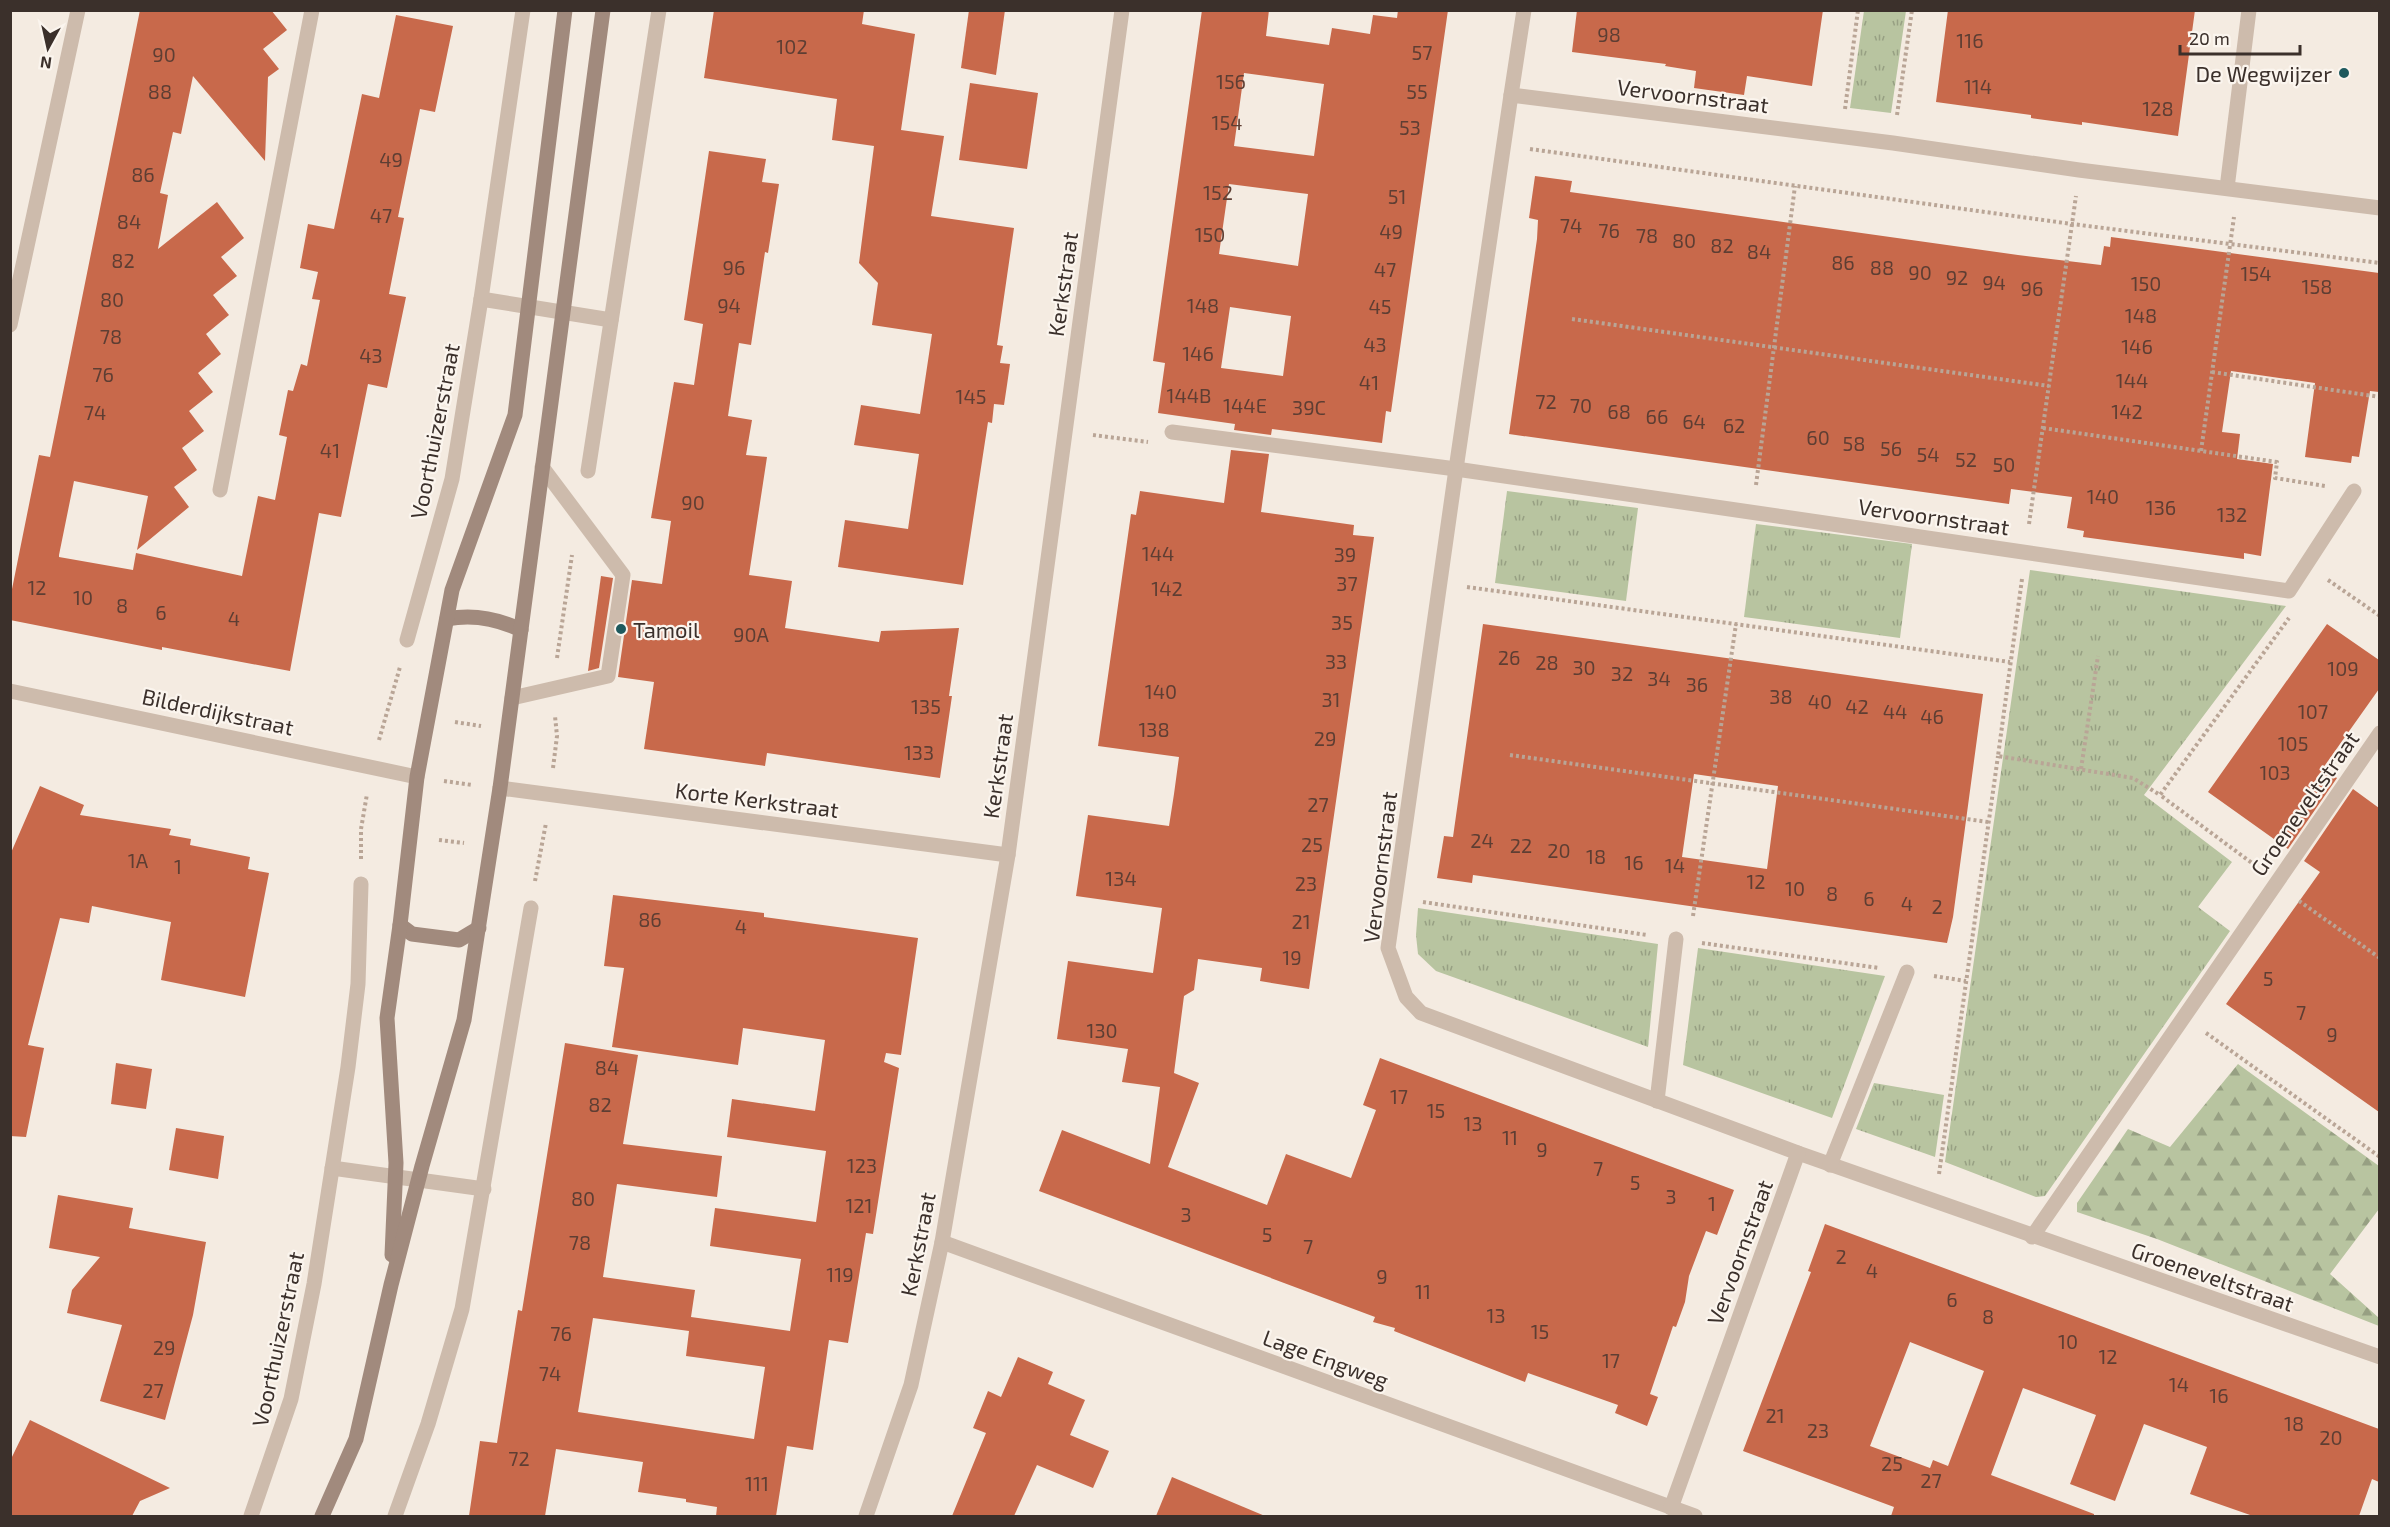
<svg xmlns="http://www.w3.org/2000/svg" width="2390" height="1527" viewBox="0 0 2390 1527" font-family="'Exo 2',sans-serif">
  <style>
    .grass { fill: url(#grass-tufts) }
    .forest { fill: url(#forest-firs) }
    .building { fill: #c8694b; fill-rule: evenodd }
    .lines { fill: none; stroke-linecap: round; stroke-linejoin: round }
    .path { stroke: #b9a596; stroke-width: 4; stroke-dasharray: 3 3; stroke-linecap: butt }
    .lane { stroke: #cdbbac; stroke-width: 15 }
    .street { stroke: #cdbbac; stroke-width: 15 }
    .secondary { stroke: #a18a7d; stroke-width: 15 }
    .poi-dot { fill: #1f5a5e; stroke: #fbf5ee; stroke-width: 2 }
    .labels { text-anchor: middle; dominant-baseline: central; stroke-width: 4.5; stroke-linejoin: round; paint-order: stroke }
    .number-label { font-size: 20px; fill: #5e3e33 }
    .poi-label { font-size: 22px; fill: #3b302b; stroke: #fbf5ee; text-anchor: end }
    .street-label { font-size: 22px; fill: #3b302b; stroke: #fbf5ee }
  </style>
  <defs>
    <pattern id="grass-tufts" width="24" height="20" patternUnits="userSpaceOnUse" patternTransform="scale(1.5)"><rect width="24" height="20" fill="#b8c4a0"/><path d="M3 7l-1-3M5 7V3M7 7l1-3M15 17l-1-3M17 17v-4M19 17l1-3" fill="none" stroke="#97a083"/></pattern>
    <pattern id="forest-firs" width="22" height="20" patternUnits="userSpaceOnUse" patternTransform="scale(1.5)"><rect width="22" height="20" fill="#b8c4a0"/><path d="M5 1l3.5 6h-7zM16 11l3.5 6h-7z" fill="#97a083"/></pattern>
  </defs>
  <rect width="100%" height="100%" fill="#f4ebe1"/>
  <g class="grass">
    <polygon points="1864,11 1906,11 1891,113 1850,108"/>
    <polygon points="1507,491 1638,508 1626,601 1495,583"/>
    <polygon points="1756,524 1912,544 1900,638 1744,617"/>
    <polygon points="2030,570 2286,606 2144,795 2232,862 2198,907 2230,931 2045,1196 2036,1197 1945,1162"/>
    <polygon points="1418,908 1658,944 1648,1047 1436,971 1418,954 1416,935"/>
    <polygon points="1698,948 1885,976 1832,1118 1683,1065"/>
    <polygon points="1874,1083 1944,1095 1935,1157 1856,1129"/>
  </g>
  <polygon class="forest" points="2238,1064 2379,1166 2379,1209 2330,1274 2379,1318 2379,1326 2157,1239 2077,1212 2077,1203 2128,1129 2170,1147"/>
  <g class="building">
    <polygon points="140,10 271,10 287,30 263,49 279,69 268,77 265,161 193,76 181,134 173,132 160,193 168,195 158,249 217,202 244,238 221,257 237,276 213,295 229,315 206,334 221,354 198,373 213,392 189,411 204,431 182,448 197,470 174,487 189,507 137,550 148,496 74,481 59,555 59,557 133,570 136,553 242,576 258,496 275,500 287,437 279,435 288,390 293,391 301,364 307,366 320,300 312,299 318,272 300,268 308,224 334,229 362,94 379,98 396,15 453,26 435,112 420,109 398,217 404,218 389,294 406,297 387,388 368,384 341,517 319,513 290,671 162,647 162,650 10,620 10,599 39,455 50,457"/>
    <polygon points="714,10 864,10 862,24 915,34 901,130 944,136 931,216 1014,228 997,345 1003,346 1000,363 1010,364 1007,385 1004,405 994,404 992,423 988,422 963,585 838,567 845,520 908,529 919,454 854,445 861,405 920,414 932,334 872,325 878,283 859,263 874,146 832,140 837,99 704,78"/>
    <polygon points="969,10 1005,10 996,75 961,68"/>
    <path d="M 1202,10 L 1269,10 L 1266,36 L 1329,45 L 1332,28 L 1370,34 L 1373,15 L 1397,18 L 1398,10 L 1448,10 L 1391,412 L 1386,411 L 1382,443 L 1272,429 L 1271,435 L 1234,430 L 1235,424 L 1158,413 L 1165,363 L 1153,361 ZM 1244,73 L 1324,84 L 1314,156 L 1234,146 ZM 1229,184 L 1308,194 L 1298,266 L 1219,254 ZM 1230,307 L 1291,316 L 1283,376 L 1221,368 Z"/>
    <polygon points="1577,10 1823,10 1812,86 1747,76 1744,95 1694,88 1696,71 1665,66 1666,64 1572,52"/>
    <polygon points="1948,10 2195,10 2178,136 2082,122 2082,125 2031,118 2031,115 1936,102"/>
    <polygon points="970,83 1038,93 1027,169 959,160"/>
    <polygon points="709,151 766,159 762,182 779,184 768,253 765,252 751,345 739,343 728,416 752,420 746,455 767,457 749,575 792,581 785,628 879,642 881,631 959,628 949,696 952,696 940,778 767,753 765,766 644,749 654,682 618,677 632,580 662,584 671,521 651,518 674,382 694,385 703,324 684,320"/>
    <polygon points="1535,176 1572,181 1570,192 2018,255 2101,265 2104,246 2110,247 2111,237 2379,273 2379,392 2370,391 2359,457 2352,456 2351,463 2305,457 2315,383 2231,371 2222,432 2240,434 2237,459 2273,464 2261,556 2244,553 2244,559 2083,537 2084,531 2067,528 2072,497 2011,489 2009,504 1509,434 1537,239 1538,220 1529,218"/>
    <polygon points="1231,450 1269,454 1261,512 1354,525 1353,535 1374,537 1309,989 1260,981 1262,968 1198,959 1194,990 1184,996 1174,1073 1199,1083 1168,1167 1267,1205 1286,1154 1351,1178 1376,1110 1363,1105 1380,1058 1734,1190 1717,1235 1706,1231 1689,1276 1685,1302 1676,1327 1673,1326 1650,1394 1658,1397 1647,1426 1615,1413 1618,1405 1528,1373 1525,1382 1394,1331 1395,1328 1373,1322 1375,1317 1039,1191 1062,1130 1150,1164 1160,1087 1122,1082 1128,1049 1057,1039 1068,961 1153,973 1162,908 1076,896 1088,815 1169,826 1174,794 1179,757 1098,746 1131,514 1136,515 1140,491 1224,503"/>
    <polygon points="601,576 613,578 599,668 588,671"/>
    <path d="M 1483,624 L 1983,694 L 1953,917 L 1947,943 L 1473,875 L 1472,883 L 1437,878 L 1444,836 L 1453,837 ZM 1694,774 L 1778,786 L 1767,869 L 1682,857 Z"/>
    <polygon points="2327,624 2379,660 2379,689 2323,768 2337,778 2288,849 2208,792"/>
    <polygon points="40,786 84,805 80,815 171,829 169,835 191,839 190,845 250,857 248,869 269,873 245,997 161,980 171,922 92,906 89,923 60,918 28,1045 44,1048 26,1137 10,1136 10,855"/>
    <polygon points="2353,789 2379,808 2379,1112 2226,1004 2320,872 2304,861"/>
    <path d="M 613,895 L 764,913 L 764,917 L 918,938 L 901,1055 L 886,1053 L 884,1062 L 899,1068 L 873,1234 L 866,1233 L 848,1343 L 829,1340 L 813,1450 L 787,1446 L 776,1516 L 716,1516 L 717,1507 L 686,1502 L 686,1499 L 638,1492 L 643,1462 L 556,1449 L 545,1516 L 469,1516 L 480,1441 L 497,1443 L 518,1310 L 522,1311 L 565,1043 L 638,1055 L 623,1144 L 722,1156 L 717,1197 L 617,1184 L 603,1277 L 695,1290 L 691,1317 L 790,1331 L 801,1259 L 710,1246 L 715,1208 L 816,1222 L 826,1151 L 727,1137 L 732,1099 L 815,1111 L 825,1040 L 743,1028 L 738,1065 L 612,1047 L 624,968 L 604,966 ZM 593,1318 L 689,1331 L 686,1356 L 765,1367 L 754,1439 L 578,1412 Z"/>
    <polygon points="116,1063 152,1069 146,1109 111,1104"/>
    <polygon points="176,1128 224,1136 218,1179 169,1170"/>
    <polygon points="58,1195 133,1208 129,1228 206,1242 193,1315 165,1420 100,1401 122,1325 67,1313 72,1290 100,1257 49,1248"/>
    <path d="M 1825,1224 L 2379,1429 L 2379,1482 L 2372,1479 L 2359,1516 L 2253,1516 L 2190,1494 L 2207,1447 L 2144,1424 L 2115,1501 L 2070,1484 L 2096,1415 L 2023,1388 L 1991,1475 L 2094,1514 L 2094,1516 L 1891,1516 L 1894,1507 L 1743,1451 L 1811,1272 L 1808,1271 ZM 1910,1342 L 1984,1371 L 1948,1466 L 1933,1460 L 1930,1468 L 1870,1446 Z"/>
    <polygon points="1018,1357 1053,1372 1048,1384 1085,1400 1070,1435 1109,1451 1093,1488 1037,1465 1014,1516 952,1516 986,1433 973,1428 988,1391 1001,1397"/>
    <polygon points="30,1420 170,1488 140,1501 132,1516 10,1516 10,1461"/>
    <polygon points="1172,1477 1265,1516 1156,1516"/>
  </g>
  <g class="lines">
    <g class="path">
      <polyline points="1845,109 1858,10"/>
      <polyline points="1897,115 1912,10"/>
      <polyline points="1530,149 2072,224 2380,263"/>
      <polyline points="1572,319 2049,386"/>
      <polyline points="2212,372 2380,397"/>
      <polyline points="2043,428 2277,462 2275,478 2325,486"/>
      <polyline points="1093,435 1148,442"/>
      <polyline points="2201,451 2234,217"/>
      <polyline points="1756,485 1795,186"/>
      <polyline points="2029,524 2076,196"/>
      <polyline points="2022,579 1998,756 2133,778 2160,795"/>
      <polyline points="2328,580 2380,616"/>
      <polyline points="1467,587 2010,662"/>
      <polyline points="557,658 572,555"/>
      <polyline points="455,722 481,726"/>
      <polyline points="379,740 400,667"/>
      <polyline points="1510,755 1988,822"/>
      <polyline points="553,768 557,736 555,716"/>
      <polyline points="2081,769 2098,656"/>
      <polyline points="444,781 472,785"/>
      <polyline points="439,840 464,843"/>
      <polyline points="361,859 361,829 367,794"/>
      <polyline points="2256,866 2160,795 2289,618"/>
      <polyline points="535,881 546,823"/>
      <polyline points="2299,901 2380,958"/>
      <polyline points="1423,902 1647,935"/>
      <polyline points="1693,916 1736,624"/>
      <polyline points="1702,943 1879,968"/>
      <polyline points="1934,976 1966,981"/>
      <polyline points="2206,1033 2380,1157"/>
      <polyline points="1939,1174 1998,756"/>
    </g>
    <g class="lane">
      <polyline points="220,490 312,10"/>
      <polyline points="512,698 608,676 623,575 542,467"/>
    </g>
    <g class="street">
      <polyline points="1511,95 1524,10"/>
      <polyline points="2227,188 2249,10"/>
      <polyline points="481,299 611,320"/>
      <polyline points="10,325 78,10"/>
      <polyline points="1172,432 1456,469 2289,591 2354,491"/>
      <polyline points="588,471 659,10"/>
      <polyline points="407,640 452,479 481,299 523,10"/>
      <polyline points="10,691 417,777"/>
      <polyline points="500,788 1008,855"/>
      <polyline points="1657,1101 1676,939"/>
      <polyline points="1798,1153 2380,1357"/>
      <polyline points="1830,1165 1907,972"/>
      <polyline points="332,1168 484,1189"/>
      <polyline points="2032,1237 2380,733"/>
      <polyline points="942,1242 1695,1516"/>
      <polyline points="1671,1508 1798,1153 1421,1013 1406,997 1388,948 1456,469 1511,95 1893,143 2079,170 2380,208"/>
      <polyline points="251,1516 291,1399 314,1284 348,1067 358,984 361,884"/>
      <polyline points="395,1516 428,1424 462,1309 531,908"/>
      <polyline points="866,1516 911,1385 942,1242 1008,855 1122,10"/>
    </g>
    <g class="secondary">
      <path d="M 447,619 C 472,614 498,619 521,630"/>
      <polyline points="400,925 412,934 459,940 479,928"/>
      <polyline points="392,1255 396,1163 387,1018 400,925 417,777 452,590 515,415 565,10"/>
      <polyline points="322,1516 356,1439 391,1285 422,1166 464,1020 500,788 603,10"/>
    </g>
  </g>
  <g class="poi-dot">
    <circle cx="2344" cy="73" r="6"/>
    <circle cx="621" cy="629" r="6"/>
  </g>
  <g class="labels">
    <g class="number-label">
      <text x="1609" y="34">98</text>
      <text x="1970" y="40">116</text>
      <text x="792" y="46">102</text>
      <text x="1422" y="52">57</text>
      <text x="164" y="54">90</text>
      <text x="1231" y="81">156</text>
      <text x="1978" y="86">114</text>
      <text x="160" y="91">88</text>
      <text x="1417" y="91">55</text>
      <text x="2158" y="108">128</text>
      <text x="1227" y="122">154</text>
      <text x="1410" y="127">53</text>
      <text x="391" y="159">49</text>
      <text x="143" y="174">86</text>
      <text x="1218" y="192">152</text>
      <text x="1397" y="196">51</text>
      <text x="381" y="215">47</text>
      <text x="129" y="221">84</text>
      <text x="1571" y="225">74</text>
      <text x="1609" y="230">76</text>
      <text x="1391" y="231">49</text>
      <text x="1210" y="234">150</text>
      <text x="1647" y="235">78</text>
      <text x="1684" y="240">80</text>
      <text x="1722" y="245">82</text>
      <text x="1759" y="251">84</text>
      <text x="123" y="260">82</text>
      <text x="1843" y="262">86</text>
      <text x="734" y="267">96</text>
      <text x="1882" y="267">88</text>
      <text x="1385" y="269">47</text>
      <text x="1920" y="272">90</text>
      <text x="2256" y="273">154</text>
      <text x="1957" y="277">92</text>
      <text x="1994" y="282">94</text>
      <text x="2146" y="283">150</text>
      <text x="2317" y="286">158</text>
      <text x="2032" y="288">96</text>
      <text x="112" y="299">80</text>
      <text x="729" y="305">94</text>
      <text x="1203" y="305">148</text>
      <text x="1380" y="306">45</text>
      <text x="2141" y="315">148</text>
      <text x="111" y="336">78</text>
      <text x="1375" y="344">43</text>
      <text x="2137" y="346">146</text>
      <text x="1198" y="353">146</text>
      <text x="371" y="355">43</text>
      <text x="103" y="374">76</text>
      <text x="2132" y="380">144</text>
      <text x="1369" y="382">41</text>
      <text x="1189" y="395">144B</text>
      <text x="971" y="396">145</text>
      <text x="1546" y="401">72</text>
      <text x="1245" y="405">144E</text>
      <text x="1581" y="405">70</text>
      <text x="1309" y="407">39C</text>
      <text x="1619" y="411">68</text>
      <text x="2127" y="411">142</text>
      <text x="95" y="412">74</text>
      <text x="1657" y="416">66</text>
      <text x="1694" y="421">64</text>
      <text x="1734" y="425">62</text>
      <text x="1818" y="437">60</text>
      <text x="1854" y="443">58</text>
      <text x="1891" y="448">56</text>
      <text x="330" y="450">41</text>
      <text x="1928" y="454">54</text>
      <text x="1966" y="459">52</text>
      <text x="2004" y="464">50</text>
      <text x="2103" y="496">140</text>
      <text x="693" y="502">90</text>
      <text x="2161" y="507">136</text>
      <text x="2232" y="514">132</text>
      <text x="1158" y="553">144</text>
      <text x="1345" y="554">39</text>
      <text x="1347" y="583">37</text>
      <text x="37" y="587">12</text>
      <text x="1167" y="588">142</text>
      <text x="83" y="597">10</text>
      <text x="122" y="605">8</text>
      <text x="161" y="612">6</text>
      <text x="234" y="618">4</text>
      <text x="1342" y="622">35</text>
      <text x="751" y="634">90A</text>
      <text x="1509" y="657">26</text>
      <text x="1336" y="661">33</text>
      <text x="1547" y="662">28</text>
      <text x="1584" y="667">30</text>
      <text x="2343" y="668">109</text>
      <text x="1622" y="673">32</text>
      <text x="1659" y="678">34</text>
      <text x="1697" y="684">36</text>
      <text x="1161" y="691">140</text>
      <text x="1781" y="696">38</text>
      <text x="1331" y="699">31</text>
      <text x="1820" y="701">40</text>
      <text x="926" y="706">135</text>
      <text x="1857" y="706">42</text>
      <text x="1895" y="711">44</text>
      <text x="2313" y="711">107</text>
      <text x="1932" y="716">46</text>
      <text x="1154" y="729">138</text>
      <text x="1325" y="738">29</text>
      <text x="2293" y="743">105</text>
      <text x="919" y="752">133</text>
      <text x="2275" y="772">103</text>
      <text x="1318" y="804">27</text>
      <text x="1482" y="840">24</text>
      <text x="1312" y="844">25</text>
      <text x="1521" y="845">22</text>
      <text x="1559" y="850">20</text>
      <text x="1596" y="856">18</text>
      <text x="138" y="860">1A</text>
      <text x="1634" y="862">16</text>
      <text x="1675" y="865">14</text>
      <text x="178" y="866">1</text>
      <text x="1121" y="878">134</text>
      <text x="1756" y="881">12</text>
      <text x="1306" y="883">23</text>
      <text x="1795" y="888">10</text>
      <text x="1832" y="893">8</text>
      <text x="1869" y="898">6</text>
      <text x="1907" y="903">4</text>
      <text x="1937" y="906">2</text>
      <text x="650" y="919">86</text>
      <text x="1301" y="921">21</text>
      <text x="741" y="926">4</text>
      <text x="1292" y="957">19</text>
      <text x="2268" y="978">5</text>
      <text x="2301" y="1012">7</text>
      <text x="1102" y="1030">130</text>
      <text x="2332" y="1034">9</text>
      <text x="607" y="1067">84</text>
      <text x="1399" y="1096">17</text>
      <text x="600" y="1104">82</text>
      <text x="1436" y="1110">15</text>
      <text x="1473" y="1123">13</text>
      <text x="1510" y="1137">11</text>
      <text x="1542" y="1149">9</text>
      <text x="862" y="1165">123</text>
      <text x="1598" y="1168">7</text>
      <text x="1635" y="1182">5</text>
      <text x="1671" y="1196">3</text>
      <text x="583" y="1198">80</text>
      <text x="1712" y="1203">1</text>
      <text x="859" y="1205">121</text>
      <text x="1186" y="1214">3</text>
      <text x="1267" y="1234">5</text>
      <text x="580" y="1242">78</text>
      <text x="1308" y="1246">7</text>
      <text x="1841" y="1256">2</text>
      <text x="1872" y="1270">4</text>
      <text x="840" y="1274">119</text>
      <text x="1382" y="1276">9</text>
      <text x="1423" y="1291">11</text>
      <text x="1952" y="1299">6</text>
      <text x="1496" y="1315">13</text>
      <text x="1988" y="1316">8</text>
      <text x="1540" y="1331">15</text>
      <text x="561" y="1333">76</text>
      <text x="2068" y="1341">10</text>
      <text x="164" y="1347">29</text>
      <text x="2108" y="1356">12</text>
      <text x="1611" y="1360">17</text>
      <text x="550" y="1373">74</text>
      <text x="2179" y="1384">14</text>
      <text x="153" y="1390">27</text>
      <text x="2219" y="1395">16</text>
      <text x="1775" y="1415">21</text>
      <text x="2294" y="1423">18</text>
      <text x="1818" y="1430">23</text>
      <text x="2331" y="1437">20</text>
      <text x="519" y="1458">72</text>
      <text x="1892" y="1463">25</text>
      <text x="1931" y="1480">27</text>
      <text x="757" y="1483">111</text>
    </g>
    <g class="poi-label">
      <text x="2332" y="73">De Wegwijzer</text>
      <text x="633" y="629" text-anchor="start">Tamoil</text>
    </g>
    <g class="street-label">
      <text transform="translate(1693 95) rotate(7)">Vervoornstraat</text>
      <text transform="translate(1062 284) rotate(-82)">Kerkstraat</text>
      <text transform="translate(434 431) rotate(-79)">Voorthuizerstraat</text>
      <text transform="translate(1934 516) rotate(8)">Vervoornstraat</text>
      <text transform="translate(218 711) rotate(12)">Bilderdijkstraat</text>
      <text transform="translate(997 766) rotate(-82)">Kerkstraat</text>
      <text transform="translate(757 799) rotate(7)">Korte Kerkstraat</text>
      <text transform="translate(2304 803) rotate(-55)">Groeneveltstraat</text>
      <text transform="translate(1379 867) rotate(-83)">Vervoornstraat</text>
      <text transform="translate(917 1244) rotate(-79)">Kerkstraat</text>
      <text transform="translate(1739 1252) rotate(-70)">Vervoornstraat</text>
      <text transform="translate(2213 1276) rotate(19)">Groeneveltstraat</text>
      <text transform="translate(277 1339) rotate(-78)">Voorthuizerstraat</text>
      <text transform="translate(1326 1358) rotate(20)">Lage Engweg</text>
    </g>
  </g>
  <rect width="2390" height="1527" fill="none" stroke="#3b302b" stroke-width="24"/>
  <g transform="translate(48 48) rotate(188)" stroke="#fbf5ee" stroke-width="4.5" paint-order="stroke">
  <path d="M0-4.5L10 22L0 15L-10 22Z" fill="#3b302b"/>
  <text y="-9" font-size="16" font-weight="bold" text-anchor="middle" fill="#3b302b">N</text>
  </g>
  <path d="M2180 45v9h120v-9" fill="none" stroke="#3b302b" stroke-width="3"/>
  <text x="2189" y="45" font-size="18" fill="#3b302b" stroke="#fbf5ee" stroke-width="4.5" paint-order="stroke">20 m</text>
</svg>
